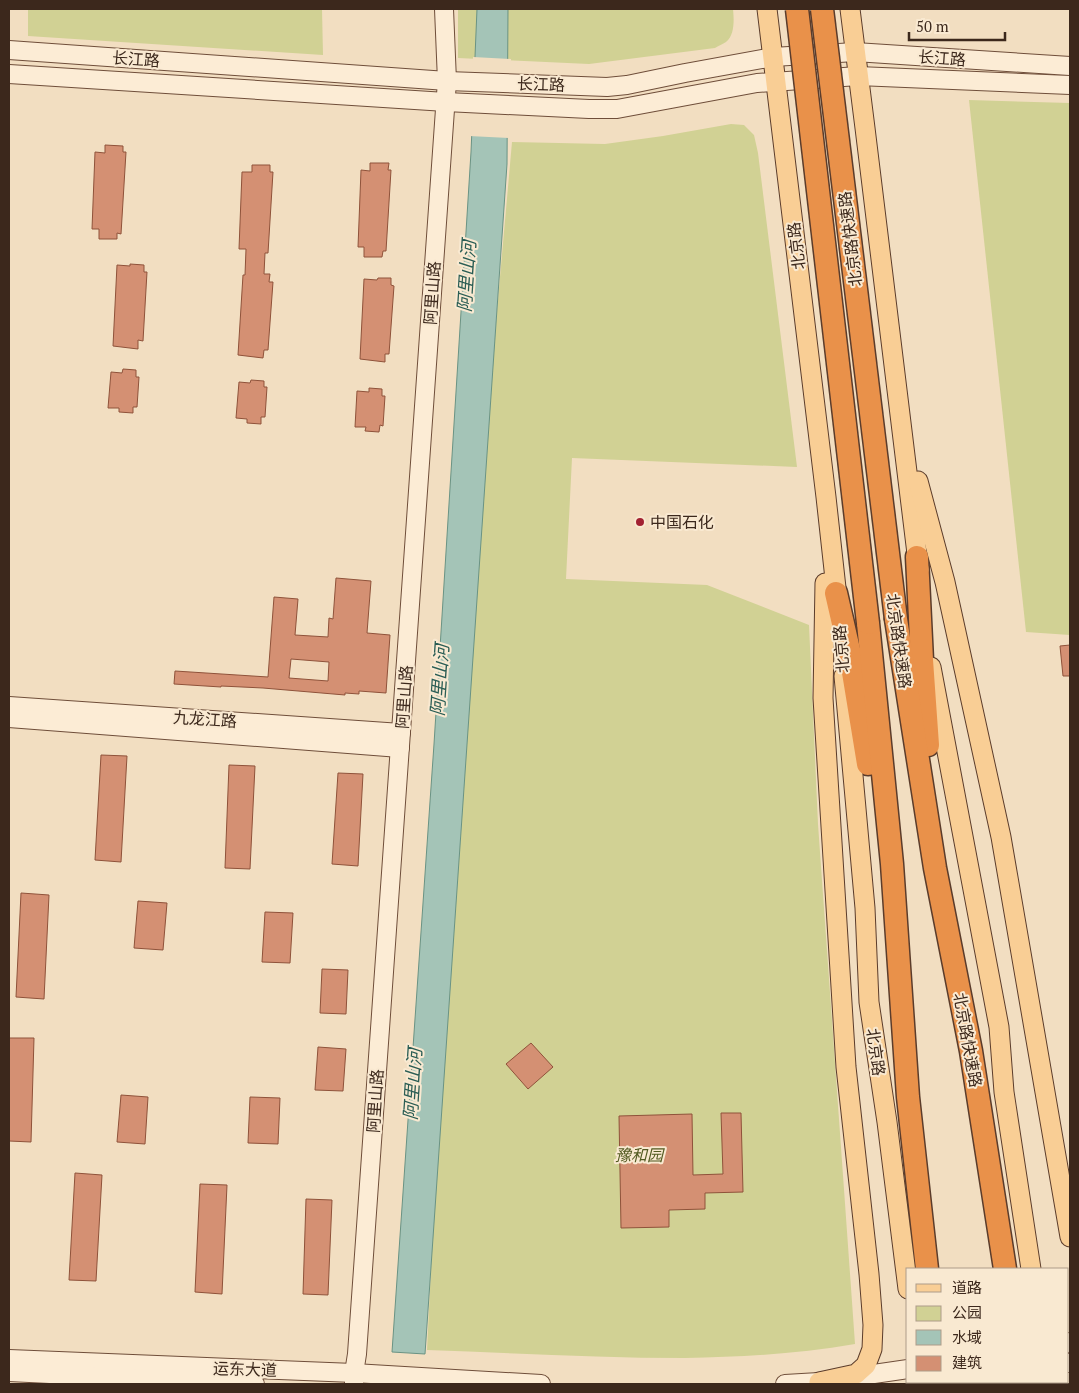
<svg xmlns="http://www.w3.org/2000/svg" width="1079" height="1393" viewBox="0 0 1079 1393" font-family="'PT Serif','Noto Sans SC',serif">
  <style>
    .green { fill: #d1d194 }
    .water { fill: #a4c4b7; stroke: #6a9384 }
    .pier { fill: #f2dec1 }
    .building { fill: #d49073; stroke: #8f523a; fill-rule: evenodd }
    .lines { fill: none; stroke-linecap: round; stroke-linejoin: round }
    .secondary-casing { stroke: #6f4e3a; stroke-width: 20 }
    .primary-casing { stroke: #5b3c2b; stroke-width: 21 }
    .highway-casing { stroke: #5b3c2b; stroke-width: 25 }
    .secondary { stroke: #fcecd5; stroke-width: 18 }
    .primary { stroke: #f9ce95; stroke-width: 19 }
    .highway { stroke: #e9914a; stroke-width: 22 }
    .highway-bridge-casing { stroke: #5b3c2b; stroke-width: 25; stroke-linecap: butt }
    .highway-bridge { stroke: #e9914a; stroke-width: 22 }
    .poi-dot { fill: #a22131; stroke: #f9e9d1; stroke-width: 2 }
    .labels { text-anchor: middle; dominant-baseline: central; stroke-width: 4; stroke-linejoin: round; paint-order: stroke }
    .street-label { font-size: 16px; fill: #3c281c; stroke: #f9e9d1 }
    .poi-label { font-size: 16px; fill: #3c281c; stroke: #f9e9d1; text-anchor: start }
    .park-label { font-size: 16px; font-style: italic; fill: #525a21; stroke: #f9e9d1 }
    .water-label { font-size: 18px; font-style: italic; fill: #2a5d54; stroke: #f9e9d1 }
  </style>
  <rect width="100%" height="100%" fill="#f2dec1"/>
  <g class="green">
    <polygon points="28,9 322,9 323,55 28,36"/>
    <path d="M 458,9 L 733,9 C 734,19 735,35 726,42 C 723,44 718,46 715,48 L 589,64 L 458,58 Z"/>
    <polygon points="969,100 1070,103 1070,635 1026,632"/>
    <path d="M 731,124 L 744,125 L 754,135 L 758,153 L 797,467 L 572,458 L 566,579 L 707,585 L 809,625 L 818,824 L 855,1344 C 798,1354 742,1357 685,1358 C 599,1358 513,1353 427,1350 L 439,1104 L 488,412 L 512,142 L 605,144 L 663,136 Z"/>
  </g>
  <polygon class="water" points="477,9 508,9 507,164 425,1354 392,1352 434,744 471,152"/>
  <polygon class="pier" points="473,57 511,59 509,138 469,136"/>
  <g class="building">
    <polygon points="105,145 123,146 123,152 126,152 121,234 117,233 117,239 99,239 99,229 92,229 95,152 105,153"/>
    <polygon points="370,163 389,163 388,170 391,170 386,251 383,251 382,257 364,257 364,247 358,247 361,170 370,171"/>
    <polygon points="252,165 270,165 270,172 273,172 268,253 265,253 264,274 270,274 269,282 273,282 268,350 264,350 263,358 238,355 243,275 245,275 246,249 239,249 242,172 252,172"/>
    <polygon points="130,264 144,265 144,272 147,272 143,341 138,340 138,349 113,346 117,265 130,266"/>
    <polygon points="378,278 391,278 391,285 394,286 389,354 385,354 385,362 360,359 364,279 377,280"/>
    <polygon points="123,369 136,370 136,377 139,377 137,407 133,407 133,413 119,412 119,408 108,408 111,372 122,373"/>
    <polygon points="251,380 264,381 264,387 267,387 265,417 261,417 261,424 247,423 247,419 236,418 239,382 250,383"/>
    <polygon points="369,388 382,389 382,396 385,396 383,426 380,425 379,432 365,431 366,427 355,427 357,391 369,392"/>
    <path d="M 336,578 L 371,581 L 367,633 L 390,635 L 386,693 L 359,691 L 359,694 L 345,693 L 345,695 L 263,688 L 221,686 L 221,687 L 174,684 L 175,671 L 268,677 L 274,597 L 298,599 L 295,635 L 328,637 L 329,618 L 333,619 ZM 291,659 L 329,662 L 328,681 L 289,678 Z"/>
    <polygon points="1070,645 1070,676 1063,676 1060,646"/>
    <polygon points="101,755 127,756 121,862 95,860"/>
    <polygon points="229,765 255,766 250,869 225,868"/>
    <polygon points="338,773 363,774 358,866 332,864"/>
    <polygon points="21,893 49,895 44,999 16,997"/>
    <polygon points="138,901 167,903 163,950 134,948"/>
    <polygon points="265,912 293,913 290,963 262,962"/>
    <polygon points="322,969 348,970 346,1014 320,1013"/>
    <polygon points="9,1038 34,1038 31,1142 9,1141"/>
    <polygon points="531,1043 553,1067 528,1089 506,1064"/>
    <polygon points="318,1047 346,1049 343,1091 315,1090"/>
    <polygon points="121,1095 148,1097 145,1144 117,1142"/>
    <polygon points="250,1097 280,1098 278,1144 248,1143"/>
    <polygon points="721,1113 741,1113 743,1192 705,1193 705,1209 669,1210 669,1227 621,1228 619,1116 692,1114 693,1175 723,1174"/>
    <polygon points="75,1173 102,1175 96,1281 69,1280"/>
    <polygon points="200,1184 227,1185 222,1294 195,1292"/>
    <polygon points="306,1199 332,1200 328,1295 303,1294"/>
  </g>
  <g class="lines">
    <g class="secondary-casing">
      <g id="secondary">
        <polyline points="9,50 447,81 607,87 627,85 685,73 773,57 855,52 1070,66"/>
        <polyline points="9,74 446,102 589,109 617,109 757,83 858,76 1070,85"/>
        <polyline points="9,706 401,733"/>
        <polyline points="9,718 400,748"/>
        <polyline points="1068,1343 1070,1342"/>
        <polyline points="9,1359 354,1373 541,1384"/>
        <polyline points="1068,1363 1070,1363"/>
        <polyline points="9,1372 255,1384"/>
        <polyline points="354,1384 354,1373 357,1354 447,81 444,9"/>
        <polyline points="785,1384 819,1382 908,1369"/>
        <polyline points="948,1384 969,1382"/>
      </g>
    </g>
    <g class="primary-casing">
      <g id="primary">
        <polyline points="767,9 826,497 838,606"/>
        <polyline points="850,9 865,128 919,570"/>
        <polyline points="918,481 945,582 1001,837 1070,1237"/>
        <polyline points="931,667 999,1027 1004,1092 1031,1269"/>
        <polyline points="844,676 865,908 869,1002 887,1122 908,1289"/>
        <polyline points="819,1382 856,1374 866,1365 872,1349 873,1325 869,1274 846,1067 823,698 825,583"/>
        <polyline points="919,1382 919,1384"/>
        <polyline points="1047,1382 1047,1384"/>
      </g>
    </g>
    <g class="highway-casing">
      <g id="highway">
        <polyline points="917,557 922,660 928,745"/>
        <polyline points="836,593 850,654 868,764"/>
        <polyline points="896,619 935,868 971,1051 1005,1269"/>
        <polyline points="868,623 892,864 908,1097 927,1269"/>
        <polyline points="940,1382 940,1384"/>
        <polyline points="1023,1382 1023,1384"/>
      </g>
    </g>
    <use href="#secondary" class="secondary"/>
    <use href="#primary" class="primary"/>
    <use href="#highway" class="highway"/>
    <g class="highway-bridge-casing">
      <g id="highway-bridge">
        <polyline points="797,9 868,623"/>
        <polyline points="822,9 896,619"/>
      </g>
    </g>
    <use href="#highway-bridge" class="highway-bridge"/>
  </g>
  <circle class="poi-dot" cx="640" cy="522" r="5"/>
  <g class="labels">
    <g class="street-label">
      <text transform="translate(942 58) rotate(4)">长江路</text>
      <text transform="translate(136 59) rotate(4)">长江路</text>
      <text transform="translate(541 84) rotate(2)">长江路</text>
      <text transform="translate(850 239) rotate(-97)">北京路快速路</text>
      <text transform="translate(796 246) rotate(-97)">北京路</text>
      <text transform="translate(432 293) rotate(-86)">阿里山路</text>
      <text transform="translate(899 641) rotate(82)">北京路快速路</text>
      <text transform="translate(841 649) rotate(-95)">北京路</text>
      <text transform="translate(404 697) rotate(-86)">阿里山路</text>
      <text transform="translate(205 719) rotate(4)">九龙江路</text>
      <text transform="translate(968 1040) rotate(80)">北京路快速路</text>
      <text transform="translate(876 1052) rotate(82)">北京路</text>
      <text transform="translate(375 1101) rotate(-86)">阿里山路</text>
      <text transform="translate(245 1369) rotate(2)">运东大道</text>
    </g>
    <g class="poi-label">
      <text x="650" y="522">中国石化</text>
    </g>
    <g class="park-label">
      <text x="639" y="1155">豫和园</text>
    </g>
    <g class="water-label">
      <text transform="translate(466 276) rotate(-86)">阿里山河</text>
      <text transform="translate(439 680) rotate(-86)">阿里山河</text>
      <text transform="translate(412 1084) rotate(-86)">阿里山河</text>
    </g>
  </g>
  <rect width="1079" height="1393" fill="none" stroke="#3c281c" stroke-width="20"/>
  <rect x="906" y="1268" width="162" height="115" fill="#f9e9d1" stroke="#ad9c89"/>
  <rect x="916" y="1284" width="25" height="8" fill="#f9ce95" stroke="#ad9c89"/>
  <text x="952" y="1293" font-size="15" fill="#3c281c">道路</text>
  <rect x="916" y="1306" width="25" height="15" fill="#d1d194" stroke="#ad9c89"/>
  <text x="952" y="1318" font-size="15" fill="#3c281c">公园</text>
  <rect x="916" y="1330" width="25" height="15" fill="#a4c4b7" stroke="#ad9c89"/>
  <text x="952" y="1343" font-size="15" fill="#3c281c">水域</text>
  <rect x="916" y="1356" width="25" height="15" fill="#d49073" stroke="#ad9c89"/>
  <text x="952" y="1368" font-size="15" fill="#3c281c">建筑</text>
  <path d="M909 32v8h96v-8" fill="none" stroke="#3c281c" stroke-width="2.5"/>
  <text x="916" y="32" font-size="15" fill="#3c281c" stroke="#f9e9d1" stroke-width="4" paint-order="stroke">50 m</text>
</svg>
